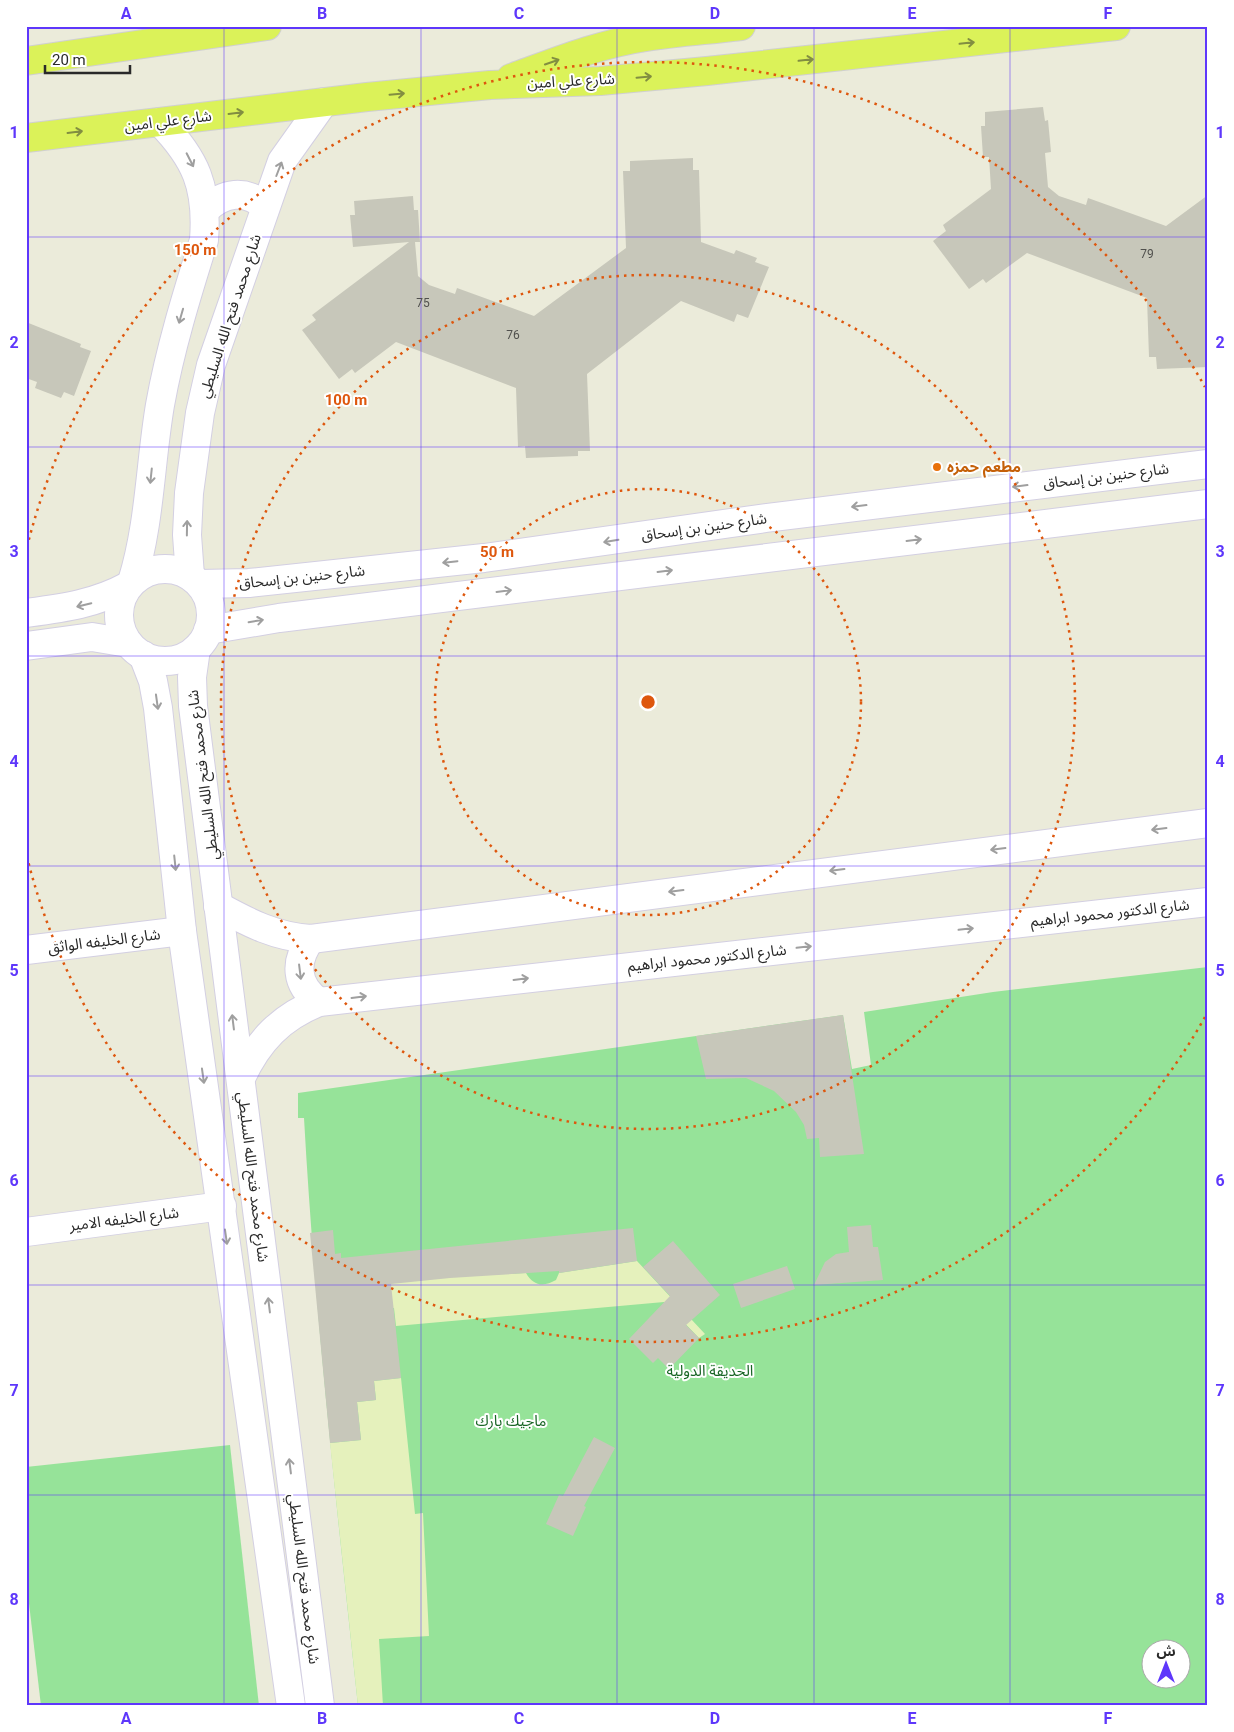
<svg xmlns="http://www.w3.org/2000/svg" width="1234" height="1732" viewBox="0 0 1234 1732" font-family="Roboto,'Noto Sans Arabic',sans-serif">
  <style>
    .green { fill: #96e399; fill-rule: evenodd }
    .sand { fill: #e5f1bc }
    .building { fill: #c7c7ba }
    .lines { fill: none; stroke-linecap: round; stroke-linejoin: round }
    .minor-casing { stroke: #d3cfe2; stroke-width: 30 }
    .major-casing { stroke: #d0d0d0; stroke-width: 30 }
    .minor { stroke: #fff; stroke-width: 28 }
    .major { stroke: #dbf259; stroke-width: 28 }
    .oneway { stroke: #828e41 }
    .oneway2 { stroke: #9f9f9f }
    .grid { fill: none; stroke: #5e37fb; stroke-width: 1; stroke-opacity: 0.55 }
    .ring { fill: none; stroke: #de570d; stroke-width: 2.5; stroke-dasharray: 2.5 5 }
    .food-dot { fill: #e8710a; stroke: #fff; stroke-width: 2 }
    .labels { text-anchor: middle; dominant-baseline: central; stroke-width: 4; stroke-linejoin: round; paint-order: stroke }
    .number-label { font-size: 12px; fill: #50504d }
    .street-label { font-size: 15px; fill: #292929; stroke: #fff }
    .food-label { font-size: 15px; font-weight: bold; fill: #c56008; stroke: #fff; text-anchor: start }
    .park-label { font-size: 15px; fill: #196626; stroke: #fff }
    .centre { fill: #de570d; stroke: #fff; stroke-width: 2.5 }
    .ring-label { font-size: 15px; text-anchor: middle; font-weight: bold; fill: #de570d; stroke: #fff; stroke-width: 4; stroke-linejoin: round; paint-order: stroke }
    .neatline { fill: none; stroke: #5e37fb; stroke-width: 2 }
    .grid-label { font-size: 16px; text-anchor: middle; font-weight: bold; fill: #5e37fb }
  </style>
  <rect width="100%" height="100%" fill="#ebebda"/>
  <g class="green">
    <path d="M 1208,967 L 1208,1706 L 358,1706 C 337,1510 315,1315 304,1118 L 298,1118 L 298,1093 L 843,1015 L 852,1069 L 871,1065 L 864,1012 L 993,992 ZM 1152,1650 L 1182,1650 L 1182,1680 L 1152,1680 Z"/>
    <polygon points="230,1445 259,1706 41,1706 26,1578 26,1467"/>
  </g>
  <g class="sand">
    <path d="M 637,1261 L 705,1334 L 699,1338 L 664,1302 L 396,1326 L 394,1308 L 318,1315 L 363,1281 L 526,1273 C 533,1286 544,1287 556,1280 L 559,1273 Z"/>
    <polygon points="401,1378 415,1514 423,1513 429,1636 379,1639 383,1706 358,1706 330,1443 361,1440 357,1402 376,1400 374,1381"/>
  </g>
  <g class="building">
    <polygon points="1043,107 1045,121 1048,120 1051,152 1045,153 1048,187 1059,196 1086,205 1088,198 1166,226 1208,195 1208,367 1157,369 1156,357 1149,357 1147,298 1027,253 986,283 983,279 969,289 933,241 946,231 943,225 991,189 989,157 983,157 981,126 985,126 985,112"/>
    <polygon points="693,158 693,170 699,170 701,242 734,254 736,250 757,258 755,262 769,267 748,318 737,314 734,322 681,301 587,374 590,451 578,451 578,456 526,458 525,446 518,447 516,388 396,342 355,373 352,369 339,379 302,330 316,320 312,315 409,242 353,247 350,215 355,215 354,201 413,196 414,210 418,210 420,242 415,242 418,276 429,285 455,294 457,288 534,316 626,248 623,171 630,171 630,161"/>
    <polygon points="26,322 81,344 80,347 91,351 74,396 64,392 61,398 35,388 37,382 26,378"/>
    <polygon points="843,1015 864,1154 820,1157 819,1138 807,1139 804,1125 796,1112 774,1091 746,1078 706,1079 696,1036"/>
    <polygon points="871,1225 873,1247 878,1247 883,1280 814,1285 825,1262 836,1254 849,1252 847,1227"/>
    <polygon points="633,1228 637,1261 559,1273 559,1271 450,1278 391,1284 401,1378 374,1381 376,1400 357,1402 361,1440 330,1443 310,1233 333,1230 335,1254 341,1253 341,1258"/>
    <polygon points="673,1241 720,1295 686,1325 699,1338 669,1369 658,1358 653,1363 629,1339 670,1296 643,1267"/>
    <polygon points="787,1266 795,1289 741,1308 733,1284"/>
    <polygon points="594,1437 615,1448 584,1506 586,1507 573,1536 546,1524 559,1495 563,1496"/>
  </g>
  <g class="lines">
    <g class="minor-casing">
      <g id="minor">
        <path d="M 205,210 C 224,192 245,189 265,206"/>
        <circle cx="165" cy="615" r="46"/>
        <polyline points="190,576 187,535 189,493 200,413 211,365 282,161 324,102"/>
        <path d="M 132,582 C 150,524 150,464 160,405 C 170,349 187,294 204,240 C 208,187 196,159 160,122"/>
        <polyline points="200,584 249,583 484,558 766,518 1208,464"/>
        <path d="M 26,613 C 63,608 95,604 128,586"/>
        <polyline points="208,630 279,618 1208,504"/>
        <polyline points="26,646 92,637 128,643"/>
        <polyline points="196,649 192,677 193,706 320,1706"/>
        <polyline points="143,655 153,681 158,708 182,931 291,1706"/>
        <path d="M 218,906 C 249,923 276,937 311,939 L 1208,823"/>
        <path d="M 311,939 C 294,961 295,985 319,1002"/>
        <polyline points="26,950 182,931"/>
        <path d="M 241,1078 C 258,1041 281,1017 319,1002 L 1208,902"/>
        <polyline points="26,1232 222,1206"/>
      </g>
    </g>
    <g class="major-casing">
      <g id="major">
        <polyline points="26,61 267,26"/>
        <path d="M 511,78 C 555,62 599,44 646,37 C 677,32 709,30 741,26"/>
        <polyline points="26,138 367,97 490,85 600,81 707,71 1116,26"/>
      </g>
    </g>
    <use href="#minor" class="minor"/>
    <use href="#major" class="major"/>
  </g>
  <defs><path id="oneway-shaft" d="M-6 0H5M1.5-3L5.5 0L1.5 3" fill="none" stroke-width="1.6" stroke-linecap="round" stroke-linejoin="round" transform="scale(1.25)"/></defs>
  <g class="oneway">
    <use href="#oneway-shaft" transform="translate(967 43) rotate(-6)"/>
    <use href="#oneway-shaft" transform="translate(806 60) rotate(-6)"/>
    <use href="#oneway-shaft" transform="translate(552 62) rotate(-19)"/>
    <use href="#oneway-shaft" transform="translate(644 77) rotate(-5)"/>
    <use href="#oneway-shaft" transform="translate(397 94) rotate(-5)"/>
    <use href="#oneway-shaft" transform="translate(236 113) rotate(-7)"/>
    <use href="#oneway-shaft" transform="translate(75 132) rotate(-7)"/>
  </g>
  <g class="oneway2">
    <use href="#oneway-shaft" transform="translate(190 160) rotate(63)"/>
    <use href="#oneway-shaft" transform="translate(279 169) rotate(-69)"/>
    <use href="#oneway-shaft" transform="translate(181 316) rotate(106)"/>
    <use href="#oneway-shaft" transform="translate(151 476) rotate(96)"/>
    <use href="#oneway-shaft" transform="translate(1020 486) rotate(173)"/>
    <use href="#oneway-shaft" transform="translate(859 506) rotate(173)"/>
    <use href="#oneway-shaft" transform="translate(187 528) rotate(-89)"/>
    <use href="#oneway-shaft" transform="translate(914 540) rotate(-7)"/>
    <use href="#oneway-shaft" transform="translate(611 541) rotate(171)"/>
    <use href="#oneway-shaft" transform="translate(450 562) rotate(174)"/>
    <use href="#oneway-shaft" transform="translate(665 571) rotate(-7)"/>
    <use href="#oneway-shaft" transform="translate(504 591) rotate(-7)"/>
    <use href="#oneway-shaft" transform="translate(84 605) rotate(167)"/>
    <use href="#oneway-shaft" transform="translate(256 621) rotate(-9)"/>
    <use href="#oneway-shaft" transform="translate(157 702) rotate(82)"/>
    <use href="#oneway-shaft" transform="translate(1159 829) rotate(173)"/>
    <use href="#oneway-shaft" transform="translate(998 849) rotate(173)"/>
    <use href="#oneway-shaft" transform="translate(175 863) rotate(84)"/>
    <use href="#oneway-shaft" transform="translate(837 870) rotate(173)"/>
    <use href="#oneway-shaft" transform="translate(676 891) rotate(173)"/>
    <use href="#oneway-shaft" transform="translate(966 929) rotate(-6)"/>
    <use href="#oneway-shaft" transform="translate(804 947) rotate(-6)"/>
    <use href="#oneway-shaft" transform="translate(300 972) rotate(83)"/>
    <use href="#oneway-shaft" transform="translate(521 979) rotate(-7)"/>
    <use href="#oneway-shaft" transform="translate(359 997) rotate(-7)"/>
    <use href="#oneway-shaft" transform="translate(233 1022) rotate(-97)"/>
    <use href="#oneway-shaft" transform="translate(203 1076) rotate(82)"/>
    <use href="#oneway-shaft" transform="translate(226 1237) rotate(82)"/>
    <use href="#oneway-shaft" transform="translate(269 1305) rotate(-97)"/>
    <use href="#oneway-shaft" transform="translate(290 1466) rotate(-97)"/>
  </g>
  <path class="grid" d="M 224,26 L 224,1706M 421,26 L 421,1706M 617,26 L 617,1706M 814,26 L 814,1706M 1010,26 L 1010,1706M 26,237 L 1208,237M 26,447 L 1208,447M 26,656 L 1208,656M 26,866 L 1208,866M 26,1076 L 1208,1076M 26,1285 L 1208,1285M 26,1495 L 1208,1495"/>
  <g class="ring">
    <circle cx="648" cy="702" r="213"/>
    <circle cx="648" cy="702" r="427"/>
    <path d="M1205 1017A640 640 0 0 1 27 857M27 547A640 640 0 0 1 1205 387"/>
  </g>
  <circle class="food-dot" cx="937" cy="467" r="5"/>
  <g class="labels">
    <g class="number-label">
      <text x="1147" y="254">79</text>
      <text x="423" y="303">75</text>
      <text x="513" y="335">76</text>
    </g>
    <g class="street-label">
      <text transform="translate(571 81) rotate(-3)">شارع علي امين</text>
      <text transform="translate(168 121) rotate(-7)">شارع علي امين</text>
      <text transform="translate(230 316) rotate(-72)">شارع محمد فتح الله السليطي</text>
      <text transform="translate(1106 476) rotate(-7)">شارع حنين بن إسحاق</text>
      <text transform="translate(704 527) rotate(-8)">شارع حنين بن إسحاق</text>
      <text transform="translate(302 577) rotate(-6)">شارع حنين بن إسحاق</text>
      <text transform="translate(203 775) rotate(-97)">شارع محمد فتح الله السليطي</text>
      <text transform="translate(1110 913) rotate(-6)">شارع الدكتور محمود ابراهيم</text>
      <text transform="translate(104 941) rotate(-7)">شارع الخليفه الواثق</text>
      <text transform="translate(707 958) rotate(-6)">شارع الدكتور محمود ابراهيم</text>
      <text transform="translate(253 1177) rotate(83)">شارع محمد فتح الله السليطي</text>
      <text transform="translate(124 1219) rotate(-7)">شارع الخليفه الامير</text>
      <text transform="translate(304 1579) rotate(83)">شارع محمد فتح الله السليطي</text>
    </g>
    <g class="food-label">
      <text x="947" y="467">مطعم حمزه</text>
    </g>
    <g class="park-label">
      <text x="710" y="1371">الحديقة الدولية</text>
      <text x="511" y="1421">ماجيك بارك</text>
    </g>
  </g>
  <circle cx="648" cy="702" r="8" class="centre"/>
  <g class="ring-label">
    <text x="195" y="255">150 m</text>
    <text x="346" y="405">100 m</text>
    <text x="497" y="557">50 m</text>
  </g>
  <rect width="1234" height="1732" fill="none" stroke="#ffffff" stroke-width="55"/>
  <g transform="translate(1166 1664)"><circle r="24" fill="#ffffff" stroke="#a9a9a9"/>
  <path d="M0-4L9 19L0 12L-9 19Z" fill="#5e37fb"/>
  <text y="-8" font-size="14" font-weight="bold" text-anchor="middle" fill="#292929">ش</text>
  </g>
  <path d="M45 65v8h85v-8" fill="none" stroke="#292929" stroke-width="2.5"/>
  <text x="52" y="65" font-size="15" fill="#292929" stroke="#ffffff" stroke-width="4" paint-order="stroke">20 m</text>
  <rect x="28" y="28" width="1178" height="1676" class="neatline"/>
  <g class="grid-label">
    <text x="126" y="19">A</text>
    <text x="322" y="19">B</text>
    <text x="519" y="19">C</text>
    <text x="715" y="19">D</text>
    <text x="912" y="19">E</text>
    <text x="1108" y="19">F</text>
    <text x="14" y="138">1</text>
    <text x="1220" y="138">1</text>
    <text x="14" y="348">2</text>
    <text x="1220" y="348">2</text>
    <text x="14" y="557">3</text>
    <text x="1220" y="557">3</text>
    <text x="14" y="767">4</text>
    <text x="1220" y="767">4</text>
    <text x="14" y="976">5</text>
    <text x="1220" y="976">5</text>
    <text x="14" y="1186">6</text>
    <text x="1220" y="1186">6</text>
    <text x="14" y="1396">7</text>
    <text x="1220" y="1396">7</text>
    <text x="14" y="1605">8</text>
    <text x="1220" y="1605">8</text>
    <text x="126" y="1724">A</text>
    <text x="322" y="1724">B</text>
    <text x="519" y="1724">C</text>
    <text x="715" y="1724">D</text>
    <text x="912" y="1724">E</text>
    <text x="1108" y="1724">F</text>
  </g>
</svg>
